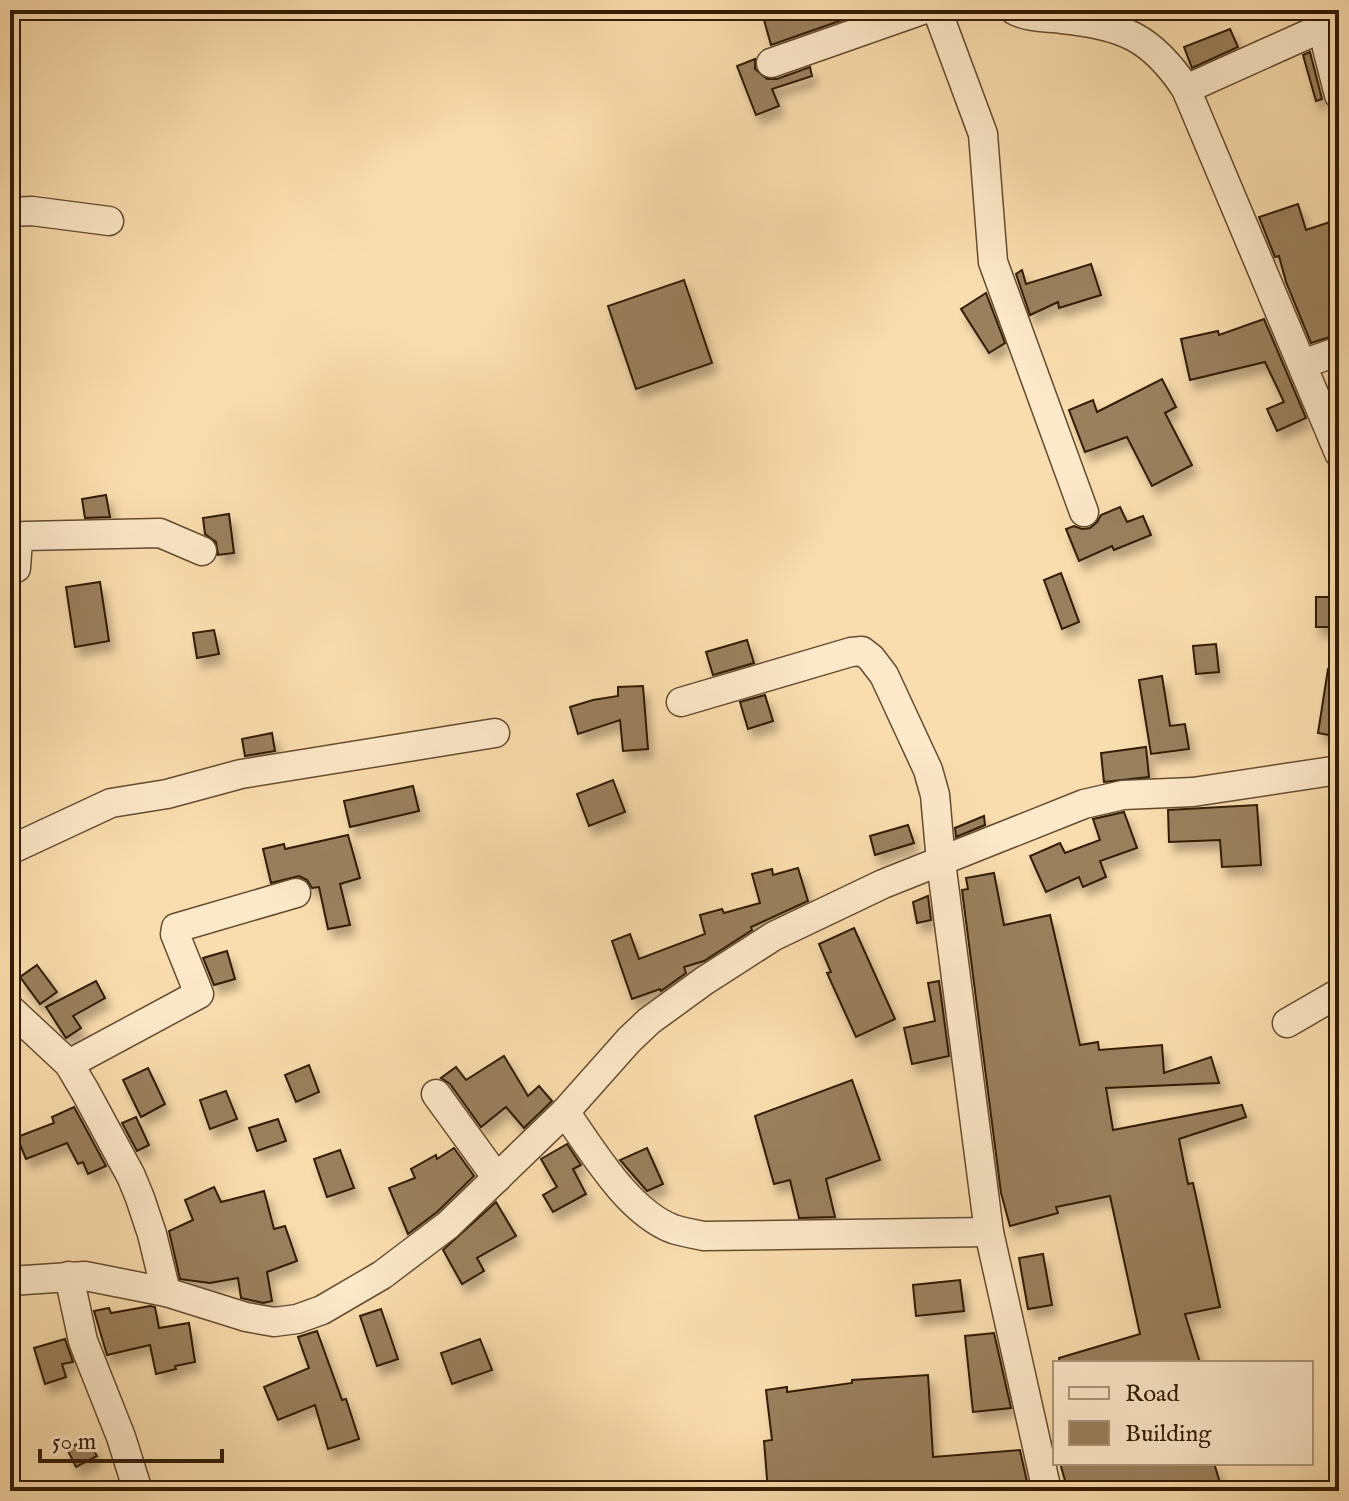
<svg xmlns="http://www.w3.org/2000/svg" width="1349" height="1501" viewBox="0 0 1349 1501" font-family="'IM FELL English',serif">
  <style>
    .building { fill: #9a805d; stroke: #331b05; stroke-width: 2; filter: url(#shadow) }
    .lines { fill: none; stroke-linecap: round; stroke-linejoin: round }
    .street-casing { stroke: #654c2f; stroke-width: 31 }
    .street { stroke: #fce9ca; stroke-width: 28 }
  </style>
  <defs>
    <filter id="shadow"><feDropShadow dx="5" dy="9" stdDeviation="4" flood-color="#0004"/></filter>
  </defs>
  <rect width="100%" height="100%" fill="#faddae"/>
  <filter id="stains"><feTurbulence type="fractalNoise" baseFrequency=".0025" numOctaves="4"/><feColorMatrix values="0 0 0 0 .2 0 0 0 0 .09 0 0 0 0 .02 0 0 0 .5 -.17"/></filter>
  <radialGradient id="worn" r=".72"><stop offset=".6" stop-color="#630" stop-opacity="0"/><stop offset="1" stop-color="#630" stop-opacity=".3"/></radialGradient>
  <g class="building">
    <polygon points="795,10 871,10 771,45 764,20"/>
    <polygon points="1230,29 1238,47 1192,68 1184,47"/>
    <polygon points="1310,52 1322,99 1316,101 1303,55"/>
    <polygon points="755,59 755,69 767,79 777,79 810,67 812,76 772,89 779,106 756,115 737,66"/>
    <polygon points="1298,204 1306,230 1339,219 1339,334 1311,343 1286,282 1279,256 1275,257 1259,217"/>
    <polygon points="1091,264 1101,295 1059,308 1058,302 1030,315 1016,274 1022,270 1026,284"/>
    <polygon points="684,280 712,363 636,389 608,306"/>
    <polygon points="986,293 1005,343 989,353 961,309"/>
    <polygon points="1264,319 1306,418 1277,431 1267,409 1284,402 1265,362 1190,380 1181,339 1218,331 1219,335"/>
    <polygon points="1162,379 1176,407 1165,413 1192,465 1152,486 1127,437 1085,452 1069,410 1093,400 1097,412"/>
    <polygon points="106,495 110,517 85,518 82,499"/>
    <polygon points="1120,507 1127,522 1143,516 1151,535 1114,550 1112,546 1079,561 1066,529 1074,526 1082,529 1090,528 1097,522 1101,515"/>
    <polygon points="229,514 234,553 218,555 216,542 205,534 203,518"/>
    <polygon points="1061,573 1079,622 1062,629 1044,580"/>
    <polygon points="100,582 109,641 75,647 66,587"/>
    <rect x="1316" y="597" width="23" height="30"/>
    <polygon points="214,630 219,654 197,658 193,633"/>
    <polygon points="747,640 754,663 713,675 706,652"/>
    <polygon points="1216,644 1219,672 1196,674 1193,646"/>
    <polygon points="1328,669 1339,670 1339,737 1318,733"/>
    <polygon points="1162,676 1170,726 1185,724 1189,749 1151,754 1139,680"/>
    <polygon points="643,686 648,749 623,751 620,720 578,734 570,707 593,700 618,696 618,687"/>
    <polygon points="765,695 773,721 748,729 740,702"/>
    <polygon points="272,733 275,751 245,756 242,739"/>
    <polygon points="1146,747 1149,777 1104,782 1101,753"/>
    <polygon points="613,780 625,812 589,826 577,794"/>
    <polygon points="413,786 419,811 350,827 344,801"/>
    <polygon points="1257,805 1261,865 1222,867 1220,840 1169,842 1168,810"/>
    <polygon points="1124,812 1137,848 1100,861 1106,877 1083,887 1079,877 1046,892 1030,856 1060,843 1065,853 1100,840 1093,819"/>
    <polygon points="984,816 985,825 956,837 955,828"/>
    <polygon points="908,825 914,843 875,855 870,836"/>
    <polygon points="348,835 360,878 340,884 350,925 328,929 319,887 312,888 307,880 299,876 271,883 263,849 284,844 285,849"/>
    <polygon points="798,868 808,901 751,927 752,930 704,961 684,967 686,973 661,991 660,989 632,999 612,941 630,934 639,959 705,934 700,915 722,909 724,913 760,903 752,874 772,869 773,875"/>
    <polygon points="994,873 1004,925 1050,915 1080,1045 1098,1042 1099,1050 1162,1045 1164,1073 1211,1057 1219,1083 1106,1088 1113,1130 1242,1105 1246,1117 1179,1139 1188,1184 1193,1183 1220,1307 1185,1314 1200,1363 1060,1363 1059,1358 1140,1334 1110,1196 1056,1207 1058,1213 1010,1226 1001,1193 962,890 968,889 966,878"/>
    <polygon points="928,896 931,920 917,923 913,902"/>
    <polygon points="854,928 895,1019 856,1037 827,973 831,972 819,944"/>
    <polygon points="227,951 235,979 214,985 203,958"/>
    <polygon points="37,965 57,992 40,1004 20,977"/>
    <polygon points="96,981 105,998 73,1016 81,1028 66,1038 46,1007"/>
    <polygon points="939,981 949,1056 912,1064 904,1028 935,1021 928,983"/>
    <polygon points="504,1056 528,1096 539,1086 552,1101 524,1128 506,1107 481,1127 450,1084 441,1078 456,1067 466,1080"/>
    <polygon points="309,1065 319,1092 296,1102 285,1075"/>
    <polygon points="148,1068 165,1104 141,1117 123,1080"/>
    <polygon points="852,1080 880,1160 826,1179 835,1217 799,1218 790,1180 774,1184 755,1116"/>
    <polygon points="226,1091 237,1119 210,1129 200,1100"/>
    <polygon points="74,1107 106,1166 88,1174 83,1162 78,1164 67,1143 26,1159 17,1137 54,1123 52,1117"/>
    <polygon points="136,1117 149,1145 137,1151 122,1123"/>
    <polygon points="278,1119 286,1141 257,1151 249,1128"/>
    <polygon points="567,1144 581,1165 573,1169 586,1194 553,1212 543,1195 557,1187 541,1159"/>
    <polygon points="454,1148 474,1176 437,1212 408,1234 389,1188 415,1178 411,1169 436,1155 437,1159"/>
    <polygon points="647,1148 663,1184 647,1191 620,1160"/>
    <polygon points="340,1150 354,1188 327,1197 314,1159"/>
    <polygon points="214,1187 221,1202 264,1191 274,1229 285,1226 297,1261 267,1272 272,1301 263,1303 241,1298 238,1278 210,1283 180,1279 169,1231 193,1220 185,1200"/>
    <polygon points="496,1202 516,1236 477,1258 484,1271 462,1284 443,1250"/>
    <polygon points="1043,1254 1052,1305 1028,1309 1019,1258"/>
    <polygon points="960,1280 964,1311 916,1316 913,1285"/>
    <polygon points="150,1306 155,1307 159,1328 189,1323 195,1362 175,1366 176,1369 156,1374 150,1345 107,1355 94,1311 109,1308 111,1313"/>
    <polygon points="381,1309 398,1359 377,1366 360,1316"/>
    <polygon points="317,1331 342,1400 346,1399 359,1439 328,1449 315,1405 278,1420 264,1387 309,1368 298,1337"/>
    <polygon points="994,1333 1011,1408 973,1412 965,1336"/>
    <polygon points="65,1339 73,1362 62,1364 66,1377 45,1384 34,1348"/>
    <polygon points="480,1339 492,1370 452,1384 441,1353"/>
    <polygon points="928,1375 933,1457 1020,1450 1029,1491 768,1491 764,1441 772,1440 766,1390 787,1387 787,1392 852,1383 852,1380"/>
    <polygon points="87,1439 97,1456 76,1467 67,1449"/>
    <polygon points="1060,1463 1214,1463 1220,1483 1190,1491 1134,1491 1132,1481 1096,1491 1068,1491"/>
  </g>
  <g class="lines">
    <g class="street-casing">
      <g id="street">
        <polyline points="937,10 983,134 993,262 1084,512"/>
        <path d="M 1014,10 C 1028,18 1046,17 1062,19 C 1122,25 1152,37 1186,89 L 1339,453"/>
        <polyline points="1321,10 1327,48 1339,95"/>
        <polyline points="771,63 922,10"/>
        <polyline points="1186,89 1324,27"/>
        <polyline points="10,212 32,211 109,221"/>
        <polyline points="1303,364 1339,351"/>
        <polyline points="10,571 16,568 18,539 25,536 160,533 202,551"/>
        <polyline points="681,702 851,652 862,651 871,658 884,675 928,770 935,795 941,862 989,1232 1047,1491"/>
        <polyline points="10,850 111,803 167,794 241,774 495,733"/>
        <polyline points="10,1009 69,1064 85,1091 131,1176 140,1198 152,1234 166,1292"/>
        <polyline points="1287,1023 1339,993"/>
        <polyline points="69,1064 199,994 175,934 176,928 296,893"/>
        <polyline points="436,1094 497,1178"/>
        <path d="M 565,1112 C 593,1151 627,1211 673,1229 C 683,1232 694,1234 704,1236 L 989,1232"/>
        <polyline points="69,1276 83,1341 121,1437 138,1491"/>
        <polyline points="10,1281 85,1276 166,1292 246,1317 274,1322 297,1319 322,1310 382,1275 448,1225 565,1112 629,1040 649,1021 704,981 774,936 883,884 1084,804 1123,795 1193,792 1339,770"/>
      </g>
    </g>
    <use href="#street" class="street"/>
  </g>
  <rect width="1349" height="1501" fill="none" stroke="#faddae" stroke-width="40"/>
  <rect x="12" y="12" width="1325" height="1477" fill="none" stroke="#331b05" stroke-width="4"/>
  <rect x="20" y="20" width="1309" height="1461" fill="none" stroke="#331b05" stroke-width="2"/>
  <rect x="1053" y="1361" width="260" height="104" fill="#fce9ca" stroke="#ac977b" stroke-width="2"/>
  <rect x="1069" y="1387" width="40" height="12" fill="#fce9ca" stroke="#ac977b" stroke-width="2"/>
  <text x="1125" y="1401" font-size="24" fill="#331b05">Road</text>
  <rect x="1069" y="1421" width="40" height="24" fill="#9a805d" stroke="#ac977b" stroke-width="2"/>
  <text x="1125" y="1441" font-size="24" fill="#331b05">Building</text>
  <path d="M40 1449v12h182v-12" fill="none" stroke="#331b05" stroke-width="4"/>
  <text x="52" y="1449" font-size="24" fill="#331b05" stroke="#fce9ca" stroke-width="6" paint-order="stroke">50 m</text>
  <rect width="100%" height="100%" filter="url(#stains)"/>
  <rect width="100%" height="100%" fill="url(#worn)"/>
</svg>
